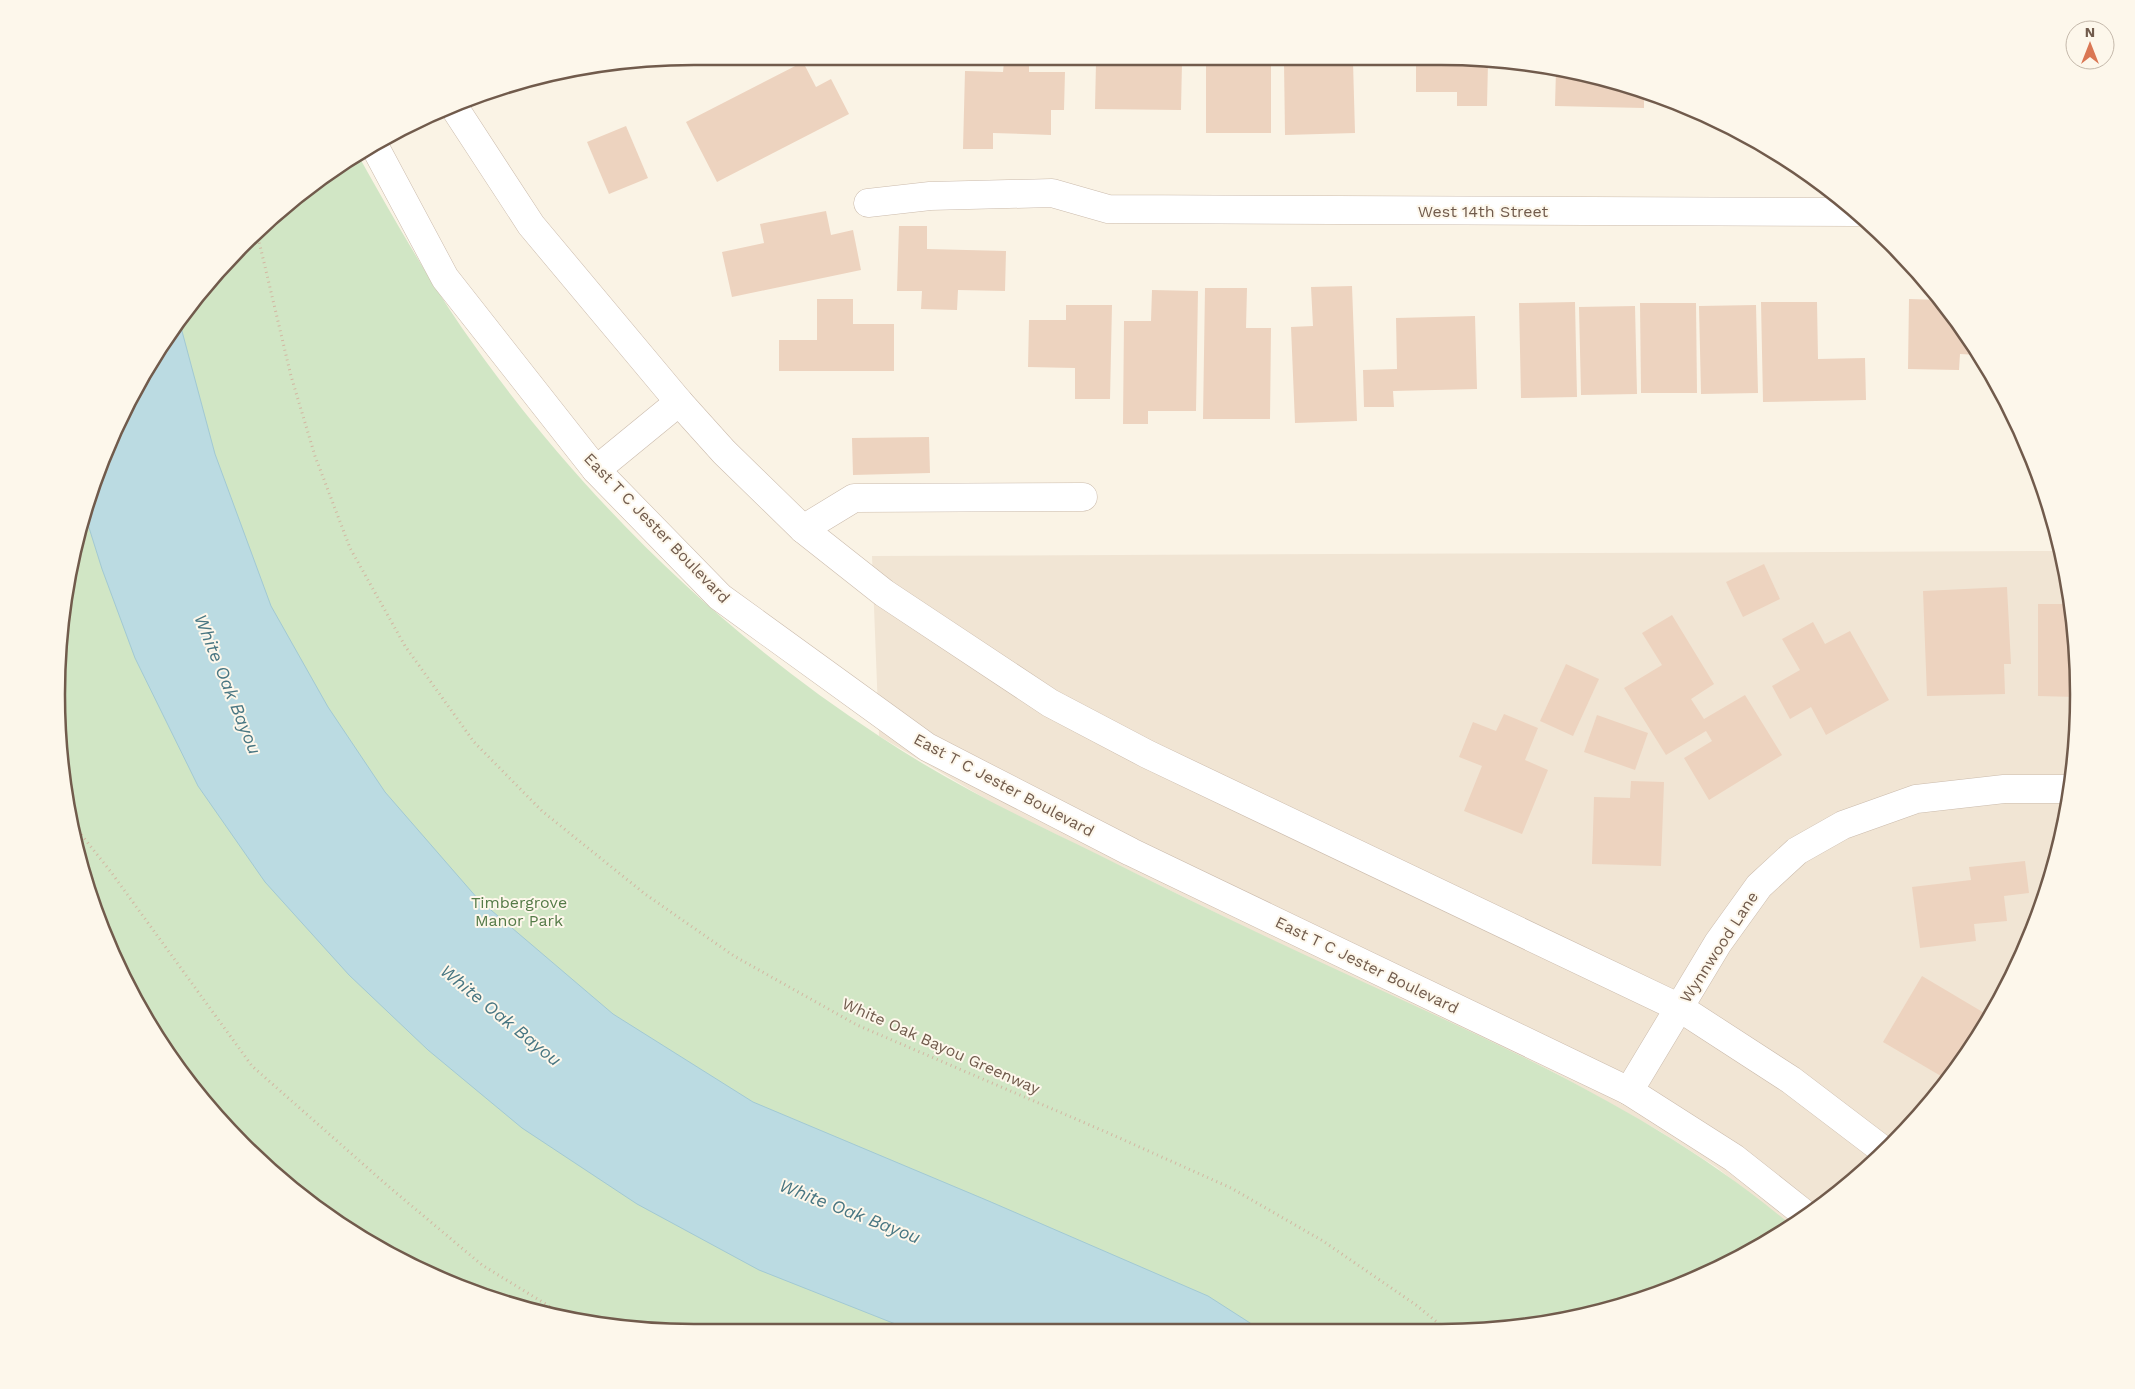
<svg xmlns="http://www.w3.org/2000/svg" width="2135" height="1389" viewBox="0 0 2135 1389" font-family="'Work Sans',sans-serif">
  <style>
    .residential { fill: #f1e5d4 }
    .green { fill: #d1e6c5 }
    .water { fill: #bbdbe2; stroke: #a2c9d3 }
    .building { fill: #edd3bf }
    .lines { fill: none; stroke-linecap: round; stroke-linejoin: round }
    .minor-casing { stroke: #cbbbac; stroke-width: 29 }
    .path { stroke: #d2b7a2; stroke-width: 3; stroke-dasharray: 1 4; stroke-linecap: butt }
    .minor { stroke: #fff; stroke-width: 28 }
    .labels { text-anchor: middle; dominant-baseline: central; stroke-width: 4; stroke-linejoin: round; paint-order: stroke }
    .street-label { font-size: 16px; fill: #715b4c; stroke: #fdf7eb }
    .park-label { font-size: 16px; fill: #557b48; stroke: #fdf7eb }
    .water-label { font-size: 18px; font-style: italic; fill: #487682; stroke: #fdf7eb }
    .rim { fill: none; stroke: #715b4c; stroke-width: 2.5 }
  </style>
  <rect width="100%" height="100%" fill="#faf3e5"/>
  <polygon class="residential" points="2061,551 2077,652 2073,778 2045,899 1993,1013 1921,1115 1829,1201 1791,1225 1716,1167 1661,1132 1608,1102 1555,1073 1261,935 996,805 879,736 872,556"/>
  <path class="green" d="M 358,155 C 391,214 424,272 462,328 C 573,488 715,629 879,736 C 948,782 1022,818 1097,854 C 1165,888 1234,922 1303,954 C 1471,1033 1647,1104 1791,1225 L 1723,1267 L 1606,1311 L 1482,1331 L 611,1327 L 450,1284 L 375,1247 L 274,1175 L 164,1049 L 105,939 L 78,859 L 58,737 L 58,653 L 90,489 L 142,376 L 188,306 L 273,215 L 340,164 Z"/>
  <polygon class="water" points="179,320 215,454 271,606 328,707 385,792 478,899 613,1014 753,1102 991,1202 1208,1296 1261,1330 908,1329 759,1270 637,1204 522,1128 428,1050 349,975 265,882 198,786 135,658 102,569 85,515 90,489 142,376"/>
  <g class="building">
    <polygon points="803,62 816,87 831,79 849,114 717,182 686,122"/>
    <polygon points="1004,62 1029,62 1029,72 1065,72 1064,110 1051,110 1051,135 993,133 993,149 963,149 965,71 1003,72"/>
    <polygon points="1096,62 1182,62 1181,110 1095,109"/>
    <rect x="1206" y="62" width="65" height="71"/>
    <polygon points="1284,62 1353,62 1355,133 1285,135"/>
    <polygon points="1416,62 1488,62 1487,106 1457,106 1457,92 1416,92"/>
    <polygon points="1556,70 1644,94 1644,108 1555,106"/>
    <polygon points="626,126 648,178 609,194 587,142"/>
    <polygon points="826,211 831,235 853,230 861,270 732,297 722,252 764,243 760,224"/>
    <polygon points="899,226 927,226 927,249 1006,251 1005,291 958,290 957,310 921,309 922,291 897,291"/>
    <polygon points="1352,286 1357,421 1295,423 1291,327 1313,326 1311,287"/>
    <polygon points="1205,288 1247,288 1246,328 1271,328 1270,419 1203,419"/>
    <polygon points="1152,290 1198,291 1196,411 1148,411 1148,424 1123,424 1124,321 1151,321"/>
    <polygon points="817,299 853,299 853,324 894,324 894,371 779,371 779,340 817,340"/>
    <polygon points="1909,299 1941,300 1977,355 1960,354 1959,370 1908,369"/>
    <polygon points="1575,302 1577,397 1521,398 1519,303"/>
    <polygon points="1761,302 1817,302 1818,359 1865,358 1866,400 1763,402"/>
    <polygon points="1640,303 1696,303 1697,393 1641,393"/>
    <polygon points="1066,305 1112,305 1110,399 1075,399 1075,368 1028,367 1029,320 1066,320"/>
    <polygon points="1756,305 1758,393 1701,394 1699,306"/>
    <polygon points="1635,306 1637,394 1581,395 1579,307"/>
    <polygon points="1475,316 1477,389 1393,391 1394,407 1364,407 1363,370 1397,369 1396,318"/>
    <polygon points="929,437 930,473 853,475 852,438"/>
    <polygon points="1764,564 1780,599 1743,617 1726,582"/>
    <polygon points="2007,587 2011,664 2004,664 2005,694 1927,696 1923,591"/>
    <polygon points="2038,604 2069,604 2077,652 2076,697 2038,696"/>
    <polygon points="1672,615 1714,684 1691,699 1704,719 1745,695 1782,755 1709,800 1684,758 1712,741 1706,731 1666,755 1624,688 1662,665 1642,633"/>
    <polygon points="1813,622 1825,644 1850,631 1889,700 1826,735 1811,707 1790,719 1772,686 1800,670 1782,639"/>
    <polygon points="1566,664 1599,679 1573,736 1540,721"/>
    <polygon points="1504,714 1538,728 1525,760 1548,770 1522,834 1464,811 1482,766 1459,757 1473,722 1496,731"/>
    <polygon points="1597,715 1648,733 1635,770 1584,752"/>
    <polygon points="1631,781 1664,782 1661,866 1592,864 1594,797 1630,798"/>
    <polygon points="2025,861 2029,893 2004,896 2007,921 1974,924 1976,941 1920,948 1912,887 1971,880 1969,867"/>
    <polygon points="1922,976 1991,1017 1946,1079 1883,1042"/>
  </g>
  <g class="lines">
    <g class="minor-casing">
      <g id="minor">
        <polyline points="454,107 531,225 679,402 724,452 803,529 884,593 1050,703 1147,754 1680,1008 1791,1080 1883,1150"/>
        <polyline points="375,147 445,278 596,470 720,597 927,747 1131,852 1629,1091 1734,1158 1806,1215"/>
        <polyline points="868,203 930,196 1052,193 1108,209 1857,212"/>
        <polyline points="596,470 679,402"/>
        <polyline points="803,529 854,498 1083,497"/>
        <polyline points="1629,1091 1718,943 1759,886 1797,851 1843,825 1916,799 2004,789 2071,789"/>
      </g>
    </g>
    <g class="path">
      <polyline points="257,233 291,376 315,456 350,548 405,646 474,742 542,811 645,894 734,956 857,1025 1106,1132 1231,1188 1323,1241 1416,1305 1448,1331"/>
      <polyline points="72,823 111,872 252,1066 388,1186 482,1265 562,1314"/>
    </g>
    <use href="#minor" class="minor"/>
  </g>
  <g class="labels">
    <g class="street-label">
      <text x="1483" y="211">West 14th Street</text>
      <text transform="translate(657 528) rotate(46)">East T C Jester Boulevard</text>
      <text transform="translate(1004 785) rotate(28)">East T C Jester Boulevard</text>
      <text transform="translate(1719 947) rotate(-57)">Wynnwood Lane</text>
      <text transform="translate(1367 965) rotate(26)">East T C Jester Boulevard</text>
      <text transform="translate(941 1046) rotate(24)">White Oak Bayou Greenway</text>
    </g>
    <g class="park-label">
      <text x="519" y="902">Timbergrove<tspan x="519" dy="18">Manor Park</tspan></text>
    </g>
    <g class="water-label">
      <text transform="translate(228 684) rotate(68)">White Oak Bayou</text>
      <text transform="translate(501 1015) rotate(39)">White Oak Bayou</text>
      <text transform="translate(850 1211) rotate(21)">White Oak Bayou</text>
    </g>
  </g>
  <path d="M0 0H2135V1389H0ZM694 65H1441A629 629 0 0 1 2070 694V695A629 629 0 0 1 1441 1324H694A629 629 0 0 1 65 695V694A629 629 0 0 1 694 65Z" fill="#fdf7eb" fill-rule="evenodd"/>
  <path class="rim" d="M694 65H1441A629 629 0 0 1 2070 694V695A629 629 0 0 1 1441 1324H694A629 629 0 0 1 65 695V694A629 629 0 0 1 694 65Z"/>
  <g transform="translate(2090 45)"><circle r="24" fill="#fdf7eb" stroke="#c5b9ab"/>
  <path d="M0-4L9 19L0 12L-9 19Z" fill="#da7754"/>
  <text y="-8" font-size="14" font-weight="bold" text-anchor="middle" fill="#715b4c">N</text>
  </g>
</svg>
